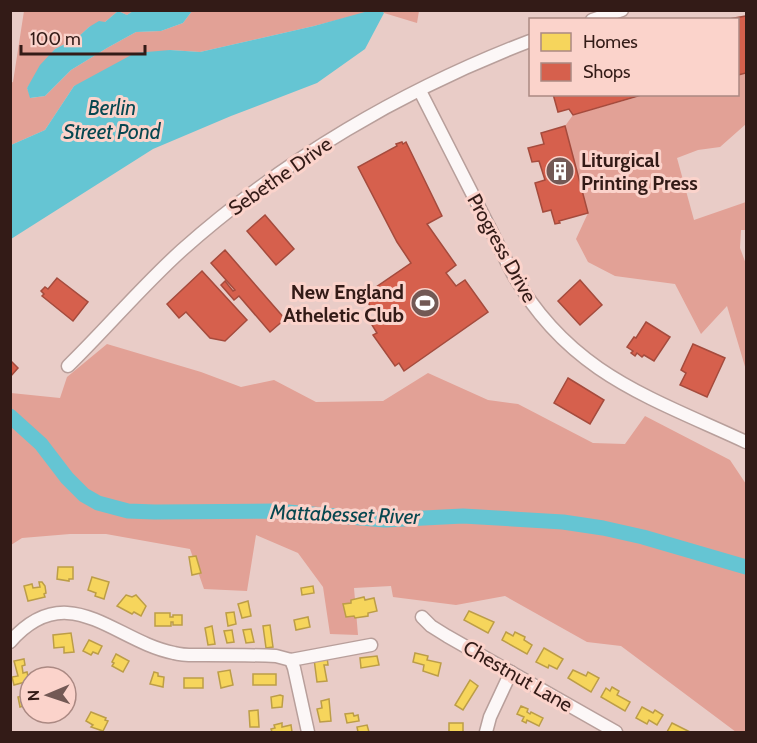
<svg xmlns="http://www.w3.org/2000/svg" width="757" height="743" viewBox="0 0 757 743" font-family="Cabin,sans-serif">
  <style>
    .forest { fill: #e2a196 }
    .water { fill: #65c5d3 }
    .homes { fill: #f6d55c; stroke: #bc9d47; stroke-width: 1.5 }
    .shops { fill: #d6604d; stroke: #a54b3d; stroke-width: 1.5 }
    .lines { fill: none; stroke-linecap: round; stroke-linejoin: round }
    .river { stroke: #65c5d3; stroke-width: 15 }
    .minor-casing { stroke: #b89f9b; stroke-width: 15 }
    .minor { stroke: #fcf7f7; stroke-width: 12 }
    .labels { text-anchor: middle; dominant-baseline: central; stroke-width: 6; stroke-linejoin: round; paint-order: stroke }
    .poi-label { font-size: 20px; font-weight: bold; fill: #331b17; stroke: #fbd3cb; text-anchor: start }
    .street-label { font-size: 20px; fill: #331b17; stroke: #fbd3cb }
    .water-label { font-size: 21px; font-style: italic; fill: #064750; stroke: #fbd3cb }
  </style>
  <rect width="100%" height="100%" fill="#e9ccc7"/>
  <g class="forest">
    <polygon points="24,11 133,11 127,15 118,11 105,22 89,27 77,38 55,49 27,88 31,98 45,96 71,70 107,48 136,32 161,31 183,23 192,11 372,11 314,26 200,52 170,50 74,86 45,130 11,145 10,83 13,82"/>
    <polygon points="382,11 419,11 417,23 384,13"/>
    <polygon points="746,73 746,124 720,147 698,150 677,158 694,220 746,202 746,230 741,230 740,248 746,264 746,370 727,306 701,334 675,284 615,276 588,262 576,239 588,213 565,126 573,115 645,95 738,94 738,75"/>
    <polygon points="107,344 201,372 241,387 274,380 316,402 383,401 428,373 488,400 518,404 593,443 625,444 645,416 730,460 746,484 746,732 736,732 621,646 587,642 505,596 456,605 393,597 391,586 354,588 358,635 330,634 323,587 298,553 256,535 247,591 204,589 190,549 106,534 70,534 22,538 11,545 11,393 60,398 67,377"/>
  </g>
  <g class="water">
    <polygon points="372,10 382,11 384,13 365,49 317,83 231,116 153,149 11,239 11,145 45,130 74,86 135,53 170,50 200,52 314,26"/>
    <polygon points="118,11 127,15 133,11 192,11 183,23 161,31 136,32 107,48 71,70 45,96 30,98 27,88 40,65 55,49 77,38 89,27 99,21 105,22"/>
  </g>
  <g class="homes">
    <polygon points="196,556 201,573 192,575 189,557"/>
    <polygon points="58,567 73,567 73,579 69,579 69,581 57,579"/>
    <polygon points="92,577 109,582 104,599 95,596 96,593 88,590"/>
    <polygon points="39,582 42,582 45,586 46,593 44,594 45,597 28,601 24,586 32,584 33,588 40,587"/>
    <polygon points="313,586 314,593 302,595 301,588"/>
    <polygon points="126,595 132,597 136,595 146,606 141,616 134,612 132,614 117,606"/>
    <polygon points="364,597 365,600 374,598 377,611 368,613 368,616 355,618 354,616 346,617 343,604 351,603 351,600"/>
    <polygon points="248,601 251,616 242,618 238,604"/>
    <polygon points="469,611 494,622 488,633 464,620"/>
    <polygon points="234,612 236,624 228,626 226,613"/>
    <polygon points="155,613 170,613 170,617 173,617 173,615 182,615 182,625 173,625 173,622 171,622 171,626 155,626"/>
    <polygon points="308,617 310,627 296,630 294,620"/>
    <polygon points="270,625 273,647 266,648 263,626"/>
    <polygon points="212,626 215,644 208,645 205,628"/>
    <polygon points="251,629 254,642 246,643 243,630"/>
    <polygon points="232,630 234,642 227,643 224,631"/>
    <polygon points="506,632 513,636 515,632 525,637 524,640 532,645 527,654 502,640"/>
    <polygon points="71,633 74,652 64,653 64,647 54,648 53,635"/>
    <polygon points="89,640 102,646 98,654 93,652 91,655 83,651"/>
    <polygon points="544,648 563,659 557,669 549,665 548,668 536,662"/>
    <polygon points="415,653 428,656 427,660 441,663 438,676 423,671 424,665 413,662"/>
    <polygon points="116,654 129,661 123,672 112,666 114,663 112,662"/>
    <polygon points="377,656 379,665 361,668 360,658"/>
    <polygon points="327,657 328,665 324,665 327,681 317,682 314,659"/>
    <polygon points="24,659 25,665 22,666 23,673 27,672 29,681 14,685 12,677 18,676 14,661"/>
    <polygon points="230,670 233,685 221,688 218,672"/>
    <polygon points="573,670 586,676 588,672 599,678 591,692 568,678"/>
    <polygon points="154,672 158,673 158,676 164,677 163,687 150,684"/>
    <rect x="253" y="674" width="23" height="11"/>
    <rect x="184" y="678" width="19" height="10"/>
    <polygon points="470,680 478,686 463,710 455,705"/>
    <polygon points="612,687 619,691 617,695 630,702 625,711 601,697 606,688 610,691"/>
    <polygon points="30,694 30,704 20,707 18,697"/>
    <polygon points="280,695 283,696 282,707 272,708 271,697"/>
    <polygon points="329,699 331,721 320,722 317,709 322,708 321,701"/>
    <polygon points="521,706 528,709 527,712 530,714 531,712 543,718 539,726 527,720 526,723 522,721 524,717 517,714"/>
    <polygon points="642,707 653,713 655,710 663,715 657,725 649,720 647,724 636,718"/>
    <polygon points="258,710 259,727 250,727 249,711"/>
    <polygon points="91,712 106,718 105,720 108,721 103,731 91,727 93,725 86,721"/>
    <polygon points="353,713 354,716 358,715 359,721 347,723 345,714"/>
    <polygon points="282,723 282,727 291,725 292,732 272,732 271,729 275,728 274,725"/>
    <rect x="449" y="723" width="14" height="9"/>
    <polygon points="672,723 690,732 667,732"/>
    <polygon points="367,725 369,732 358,732 357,727"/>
  </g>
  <g class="shops">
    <polygon points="746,16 746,73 738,75 738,20 729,19"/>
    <polygon points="553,94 645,94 573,115 569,109 558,112"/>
    <polygon points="565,126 588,213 559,221 560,223 555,224 551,210 543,212 535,183 545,180 539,161 532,162 528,148 544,144 541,133"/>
    <polygon points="402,142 403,144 406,142 442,216 427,224 456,265 446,273 456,286 465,280 488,312 404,371 399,363 395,366 373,335 377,333 372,325 380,319 363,296 411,263 397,242 358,167 397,146 396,144"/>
    <polygon points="265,215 294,249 276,265 247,231"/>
    <polygon points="225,250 285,319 270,332 239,296 234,300 221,285 225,281 233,291 235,290 211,263"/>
    <polygon points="202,271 247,320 225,341 210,338 186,312 179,318 167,304"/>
    <polygon points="57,278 88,302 73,321 42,296 44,294 41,291 45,287 48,289"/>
    <polygon points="580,280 602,305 580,325 558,301"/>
    <polygon points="646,322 670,337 654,361 644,355 642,357 637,353 635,356 631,353 633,351 627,347 634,337 636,338"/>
    <polygon points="693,344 725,358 707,397 680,385 686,373 681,370"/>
    <polygon points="10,360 18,368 10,377"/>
    <polygon points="568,378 604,400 590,424 554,403"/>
  </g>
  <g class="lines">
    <polyline class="river" points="10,416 41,444 67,478 84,495 98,503 128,511 155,512 276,511 385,520 463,516 563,522 603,528 643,537 746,567"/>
    <g class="minor-casing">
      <g id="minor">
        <polyline points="592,20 622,10"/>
        <path d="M 420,91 L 513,274 C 569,373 649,397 746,442"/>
        <path d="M 68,366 C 107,328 141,287 182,250 C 283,160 404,89 530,41"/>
        <polyline points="422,617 431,626 447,636 616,732"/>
        <path d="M 10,642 C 68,576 114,641 174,653 C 184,656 196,655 206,655 C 229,655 252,655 276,656 L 291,660 L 371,645"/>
        <polyline points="291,660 294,668 308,732"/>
        <polyline points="486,732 490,717 511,672"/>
      </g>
    </g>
    <use href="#minor" class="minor"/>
  </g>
  <defs>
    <g id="building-disc" transform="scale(1.5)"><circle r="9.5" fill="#735955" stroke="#fbd3cb"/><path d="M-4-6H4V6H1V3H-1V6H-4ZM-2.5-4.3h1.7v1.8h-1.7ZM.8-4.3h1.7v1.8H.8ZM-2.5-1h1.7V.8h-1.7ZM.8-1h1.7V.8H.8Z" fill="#fff"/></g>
    <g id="stadium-disc" transform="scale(1.5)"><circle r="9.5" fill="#735955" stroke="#fbd3cb"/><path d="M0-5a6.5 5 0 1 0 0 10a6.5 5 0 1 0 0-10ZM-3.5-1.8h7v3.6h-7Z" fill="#fff"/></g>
  </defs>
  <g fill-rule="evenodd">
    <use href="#building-disc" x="560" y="171"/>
    <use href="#stadium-disc" x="425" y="303"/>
  </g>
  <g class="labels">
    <g class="poi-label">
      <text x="581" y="160">Liturgical<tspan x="581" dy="23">Printing Press</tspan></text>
      <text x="404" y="292" text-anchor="end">New England<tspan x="404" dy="23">Atheletic Club</tspan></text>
    </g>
    <g class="street-label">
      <text transform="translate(280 176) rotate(-35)">Sebethe Drive</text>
      <text transform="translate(502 248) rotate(61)">Progress Drive</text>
      <text transform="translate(518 676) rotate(30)">Chestnut Lane</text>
    </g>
    <g class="water-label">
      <text x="112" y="107">Berlin<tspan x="112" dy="24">Street Pond</tspan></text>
      <text transform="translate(345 514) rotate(2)">Mattabesset River</text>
    </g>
  </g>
  <rect width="757" height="743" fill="none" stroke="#331b17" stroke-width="24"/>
  <rect x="529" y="18" width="210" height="78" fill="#fbd3cb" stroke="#ab8983" stroke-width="1.5"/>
  <rect x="541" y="33" width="30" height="18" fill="#f6d55c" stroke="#ab8983" stroke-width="1.5"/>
  <text x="583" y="48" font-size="18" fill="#331b17">Homes</text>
  <rect x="541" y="63" width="30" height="18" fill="#d6604d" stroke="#ab8983" stroke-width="1.5"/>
  <text x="583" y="78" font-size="18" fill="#331b17">Shops</text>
  <g transform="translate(48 695) rotate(268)"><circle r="28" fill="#fbd3cb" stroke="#ab8983" stroke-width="1.5"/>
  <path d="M0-4.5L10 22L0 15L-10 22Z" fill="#735955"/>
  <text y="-9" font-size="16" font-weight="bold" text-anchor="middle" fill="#331b17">N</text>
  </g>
  <path d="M21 45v9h124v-9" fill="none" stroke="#331b17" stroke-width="3"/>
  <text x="30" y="45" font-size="18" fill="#331b17" stroke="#fbd3cb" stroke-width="4.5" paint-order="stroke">100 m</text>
</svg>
